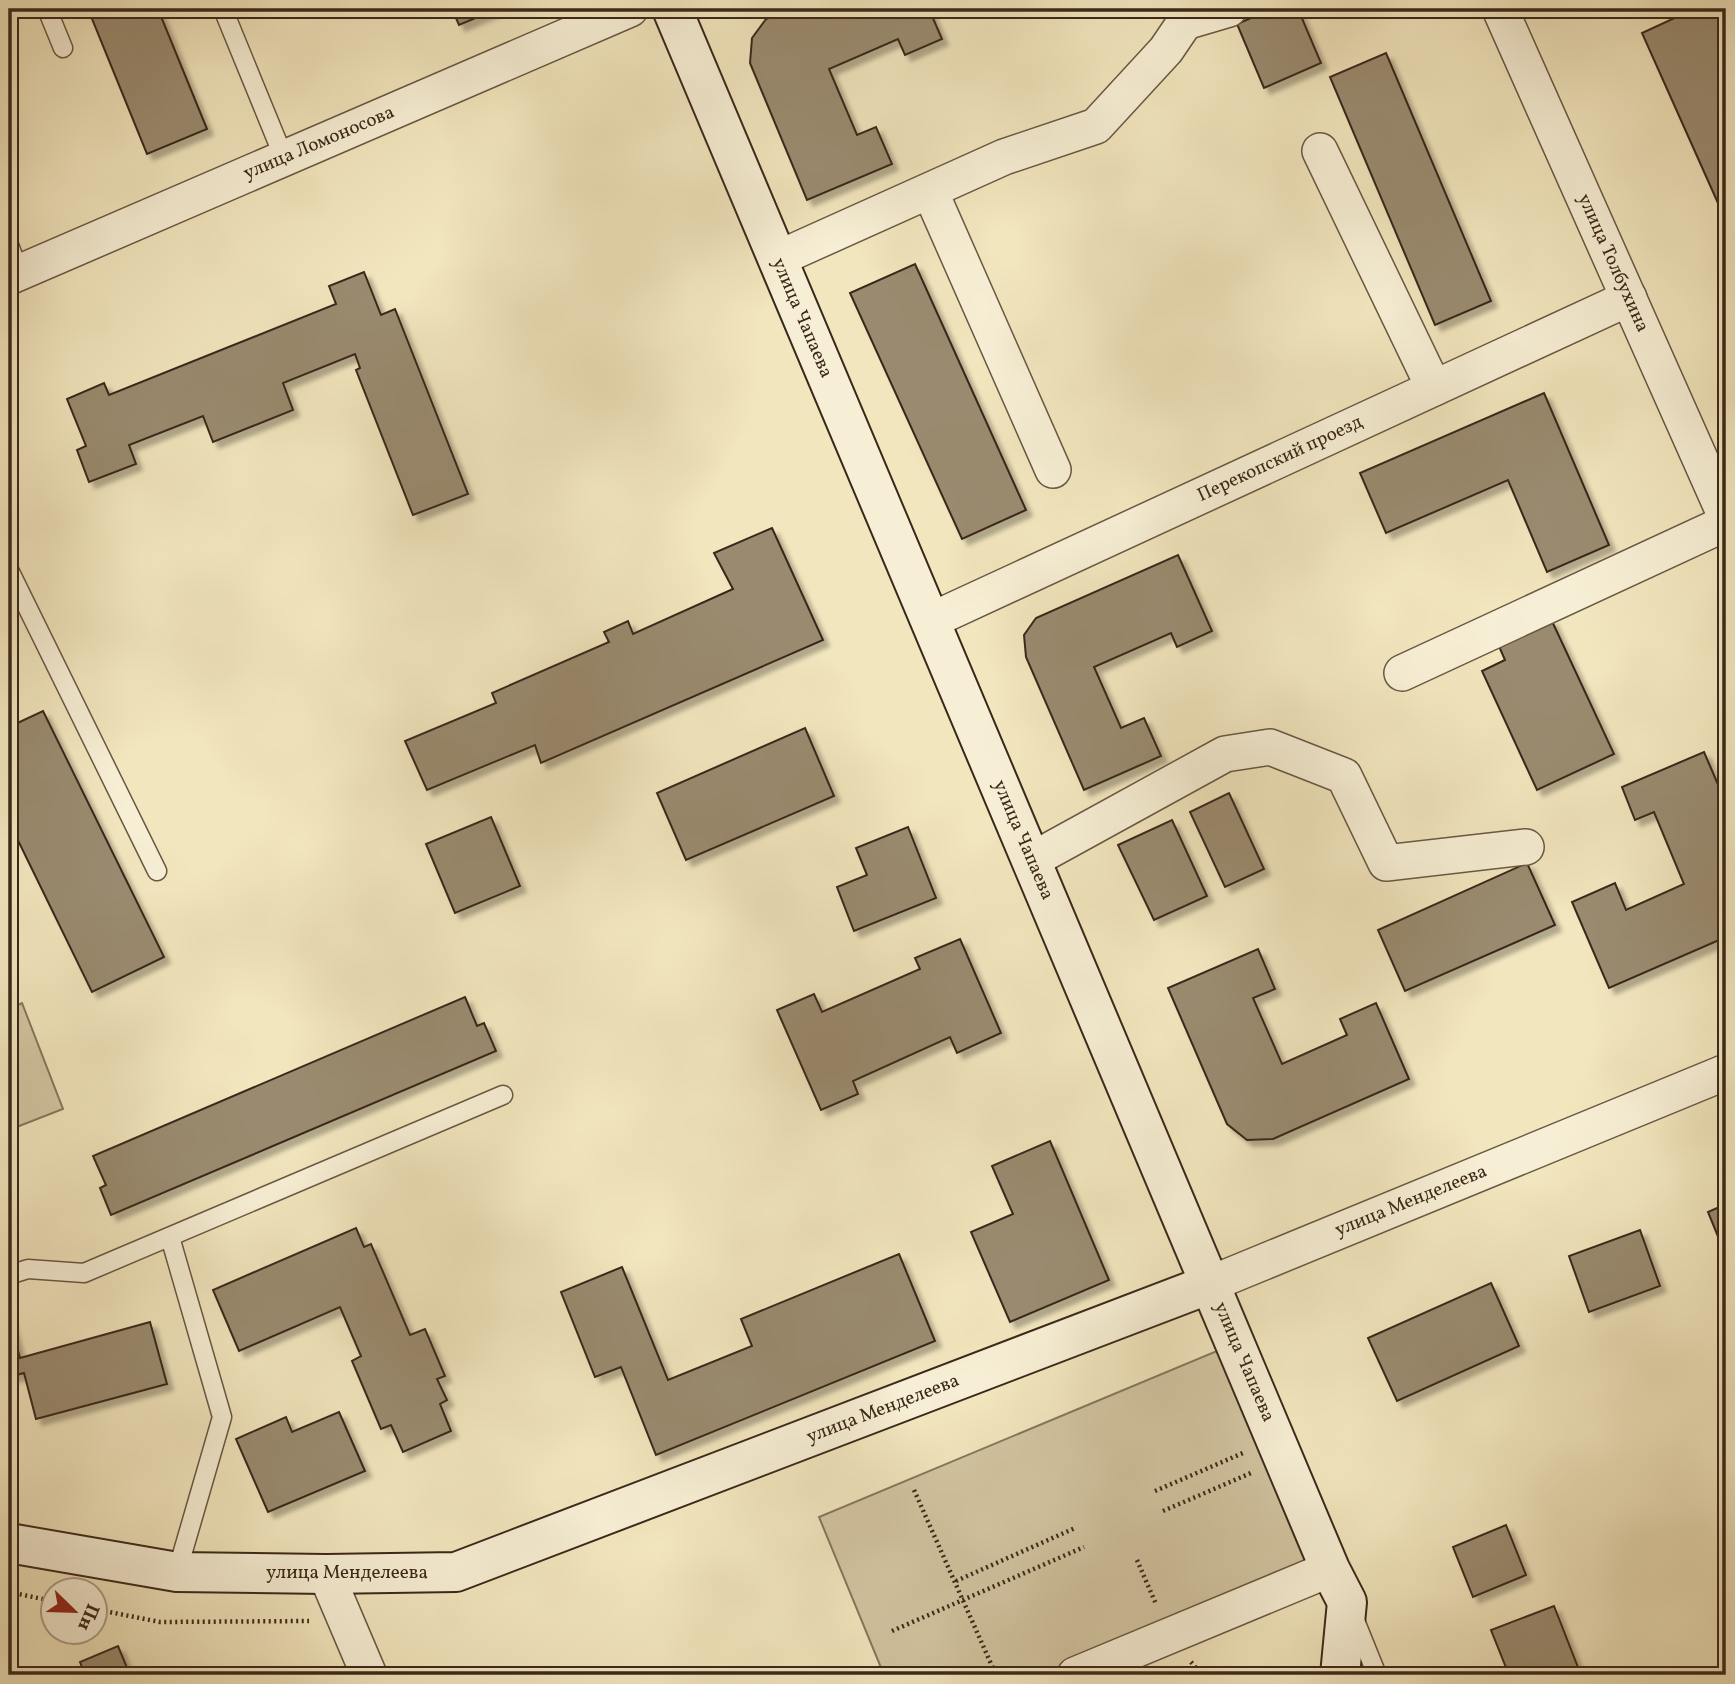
<svg xmlns="http://www.w3.org/2000/svg" width="1735" height="1684" viewBox="0 0 1735 1684" font-family="Vollkorn,serif">
  <style>
    .green { fill: #d3c6a2; stroke: #87775e; stroke-width: 2 }
    .building { fill: #9a8b6f; stroke: #3b281a; stroke-width: 2; filter: url(#shadow) }
    .lines { fill: none; stroke-linecap: round; stroke-linejoin: round }
    .lane-casing { stroke: #695843; stroke-width: 21 }
    .street-casing { stroke: #695843; stroke-width: 38 }
    .secondary-casing { stroke: #3b281a; stroke-width: 42 }
    .path { stroke: #3b281a; stroke-width: 4.5; stroke-dasharray: 2 3.5; stroke-linecap: butt }
    .lane { stroke: #f7efd5; stroke-width: 18 }
    .street { stroke: #f7efd5; stroke-width: 35 }
    .secondary { stroke: #f7efd5; stroke-width: 38 }
    .labels { text-anchor: middle; dominant-baseline: central; stroke-width: 5; stroke-linejoin: round; paint-order: stroke }
    .street-label { font-size: 19px; fill: #3b281a; stroke: #f7efd5 }
  </style>
  <defs>
    <filter id="shadow"><feDropShadow dx="6" dy="6" stdDeviation="2" flood-color="#0004"/></filter>
  </defs>
  <rect width="100%" height="100%" fill="#f2e6be"/>
  <filter id="stains"><feTurbulence type="fractalNoise" baseFrequency=".00286" numOctaves="4"/><feColorMatrix values="0 0 0 0 .2 0 0 0 0 .09 0 0 0 0 .02 0 0 0 .5 -.17"/></filter>
  <radialGradient id="worn" r=".72"><stop offset=".6" stop-color="#630" stop-opacity="0"/><stop offset="1" stop-color="#630" stop-opacity=".3"/></radialGradient>
  <g class="green">
    <polygon points="22,1003 63,1109 9,1130 9,1009"/>
    <polygon points="1236,1343 1330,1569 1075,1675 884,1675 819,1517"/>
  </g>
  <g class="building">
    <polygon points="88,9 158,9 207,129 147,154"/>
    <polygon points="452,9 497,9 459,25"/>
    <polygon points="792,9 929,9 942,39 905,55 898,39 829,69 857,135 876,127 892,164 807,200 750,63 752,38 766,19"/>
    <polygon points="1272,9 1298,9 1321,63 1264,88 1237,24"/>
    <polygon points="1694,9 1726,9 1726,221 1642,33"/>
    <polygon points="1386,53 1491,301 1435,325 1330,77"/>
    <polygon points="915,264 1026,510 962,539 850,293"/>
    <polygon points="364,272 381,315 395,309 468,494 413,515 356,370 360,368 355,354 283,383 293,410 213,442 203,416 129,445 136,464 89,482 77,450 86,446 67,399 104,383 109,395 336,304 329,286"/>
    <polygon points="1544,393 1609,545 1547,572 1508,480 1386,533 1360,473"/>
    <polygon points="772,528 823,640 541,763 535,745 427,790 405,741 496,703 492,693 609,642 604,632 628,621 633,634 733,589 714,553"/>
    <polygon points="1178,555 1212,631 1177,647 1171,633 1094,667 1121,728 1144,718 1161,756 1084,790 1026,657 1024,635 1036,618"/>
    <polygon points="1551,619 1614,754 1537,790 1482,671 1505,660 1498,644"/>
    <polygon points="43,711 164,957 92,992 9,822 9,727"/>
    <polygon points="805,728 834,796 686,860 657,793"/>
    <polygon points="1704,752 1726,803 1726,937 1609,988 1572,902 1615,883 1626,910 1684,884 1654,812 1635,820 1622,787"/>
    <polygon points="1229,793 1264,869 1225,887 1190,812"/>
    <polygon points="491,817 520,886 455,913 426,844"/>
    <polygon points="1172,820 1207,896 1154,920 1118,845"/>
    <polygon points="908,827 936,898 854,931 837,887 867,875 856,848"/>
    <polygon points="1527,863 1555,925 1405,991 1378,930"/>
    <polygon points="960,939 1001,1033 957,1053 950,1037 853,1081 858,1094 821,1110 777,1010 814,994 822,1012 920,969 915,958"/>
    <polygon points="1258,949 1275,989 1253,998 1282,1064 1347,1035 1340,1019 1376,1003 1409,1079 1273,1139 1247,1140 1227,1124 1168,988"/>
    <polygon points="465,997 477,1026 484,1023 496,1051 111,1215 100,1188 106,1185 93,1156"/>
    <polygon points="1050,1141 1109,1280 1010,1322 971,1232 1013,1214 992,1166"/>
    <polygon points="1726,1204 1726,1256 1708,1212"/>
    <polygon points="356,1228 364,1247 371,1244 410,1335 425,1329 445,1376 437,1379 447,1400 440,1404 451,1431 403,1452 391,1425 381,1429 352,1361 361,1356 340,1307 239,1351 213,1290"/>
    <polygon points="1640,1230 1660,1286 1589,1312 1569,1256"/>
    <polygon points="899,1254 935,1341 656,1455 621,1367 595,1377 561,1292 622,1267 668,1380 752,1346 741,1319"/>
    <polygon points="1491,1283 1519,1346 1397,1401 1368,1338"/>
    <polygon points="9,1317 20,1358 150,1322 167,1384 36,1419 24,1373 9,1377"/>
    <polygon points="339,1412 365,1471 268,1512 236,1439 286,1417 292,1432"/>
    <polygon points="1506,1525 1526,1575 1473,1597 1453,1547"/>
    <polygon points="1554,1606 1581,1675 1509,1675 1491,1630"/>
    <polygon points="118,1646 130,1675 85,1675 80,1662"/>
  </g>
  <g class="lines">
    <g class="lane-casing">
      <g id="lane">
        <polyline points="47,9 63,48"/>
        <polyline points="223,9 284,158"/>
        <polyline points="9,245 19,272"/>
        <polyline points="9,570 157,871"/>
        <polyline points="170,1237 222,1417 177,1572"/>
        <polyline points="9,1275 28,1269 84,1273 503,1095"/>
        <polyline points="1354,1618 1377,1675"/>
      </g>
    </g>
    <g class="street-casing">
      <g id="street">
        <polyline points="1500,9 1726,517"/>
        <polyline points="1320,151 1434,388"/>
        <polyline points="930,191 1053,470"/>
        <polyline points="777,259 1004,157 1096,126 1166,50 1185,22 1229,9"/>
        <polyline points="9,277 630,9"/>
        <polyline points="930,621 1629,298"/>
        <polyline points="1402,673 1726,523"/>
        <polyline points="1032,860 1225,754 1270,747 1344,776 1386,863 1526,847"/>
        <polyline points="1210,1284 1726,1072"/>
        <polyline points="326,1574 369,1675"/>
        <polyline points="1075,1675 1330,1569"/>
      </g>
    </g>
    <g class="secondary-casing">
      <g id="secondary">
        <polyline points="672,9 1330,1569 1347,1602 1340,1675"/>
        <polyline points="9,1543 177,1572 326,1574 456,1572 1210,1284"/>
      </g>
    </g>
    <g class="path">
      <polyline points="914,1490 996,1675"/>
      <polyline points="1155,1491 1243,1453"/>
      <polyline points="1163,1511 1251,1473"/>
      <polyline points="1137,1560 1156,1604"/>
      <polyline points="956,1581 1075,1528"/>
      <polyline points="9,1592 52,1601"/>
      <polyline points="94,1609 160,1622 309,1621"/>
      <polyline points="892,1631 1084,1547"/>
      <polyline points="1191,1662 1198,1670 1209,1675"/>
    </g>
    <use href="#lane" class="lane"/>
    <use href="#street" class="street"/>
    <use href="#secondary" class="secondary"/>
  </g>
  <g class="labels">
    <g class="street-label">
      <text transform="translate(319 143) rotate(-23)">улица Ломоносова</text>
      <text transform="translate(1613 263) rotate(66)">улица Толбухина</text>
      <text transform="translate(802 318) rotate(67)">улица Чапаева</text>
      <text transform="translate(1280 459) rotate(-25)">Перекопский проезд</text>
      <text transform="translate(1023 840) rotate(67)">улица Чапаева</text>
      <text transform="translate(1411 1201) rotate(-22)">улица Менделеева</text>
      <text transform="translate(1244 1362) rotate(67)">улица Чапаева</text>
      <text transform="translate(883 1409) rotate(-21)">улица Менделеева</text>
      <text x="347" y="1573">улица Менделеева</text>
    </g>
  </g>
  <rect width="1735" height="1684" fill="none" stroke="#f2e6be" stroke-width="35"/>
  <rect x="10" y="10" width="1714" height="1663" fill="none" stroke="#3b281a" stroke-width="3.5"/>
  <rect x="18" y="18" width="1700" height="1649" fill="none" stroke="#3b281a" stroke-width="2"/>
  <g transform="translate(74 1611) rotate(113)"><circle r="33" fill="#f7efd5" stroke="#ac9f8a" stroke-width="2"/>
  <path d="M0-5L12 26L0 18L-12 26Z" fill="#8f2418"/>
  <text y="-10" font-size="19" font-weight="bold" text-anchor="middle" fill="#3b281a">Пн</text>
  </g>
  <rect width="100%" height="100%" filter="url(#stains)"/>
  <rect width="100%" height="100%" fill="url(#worn)"/>
</svg>
